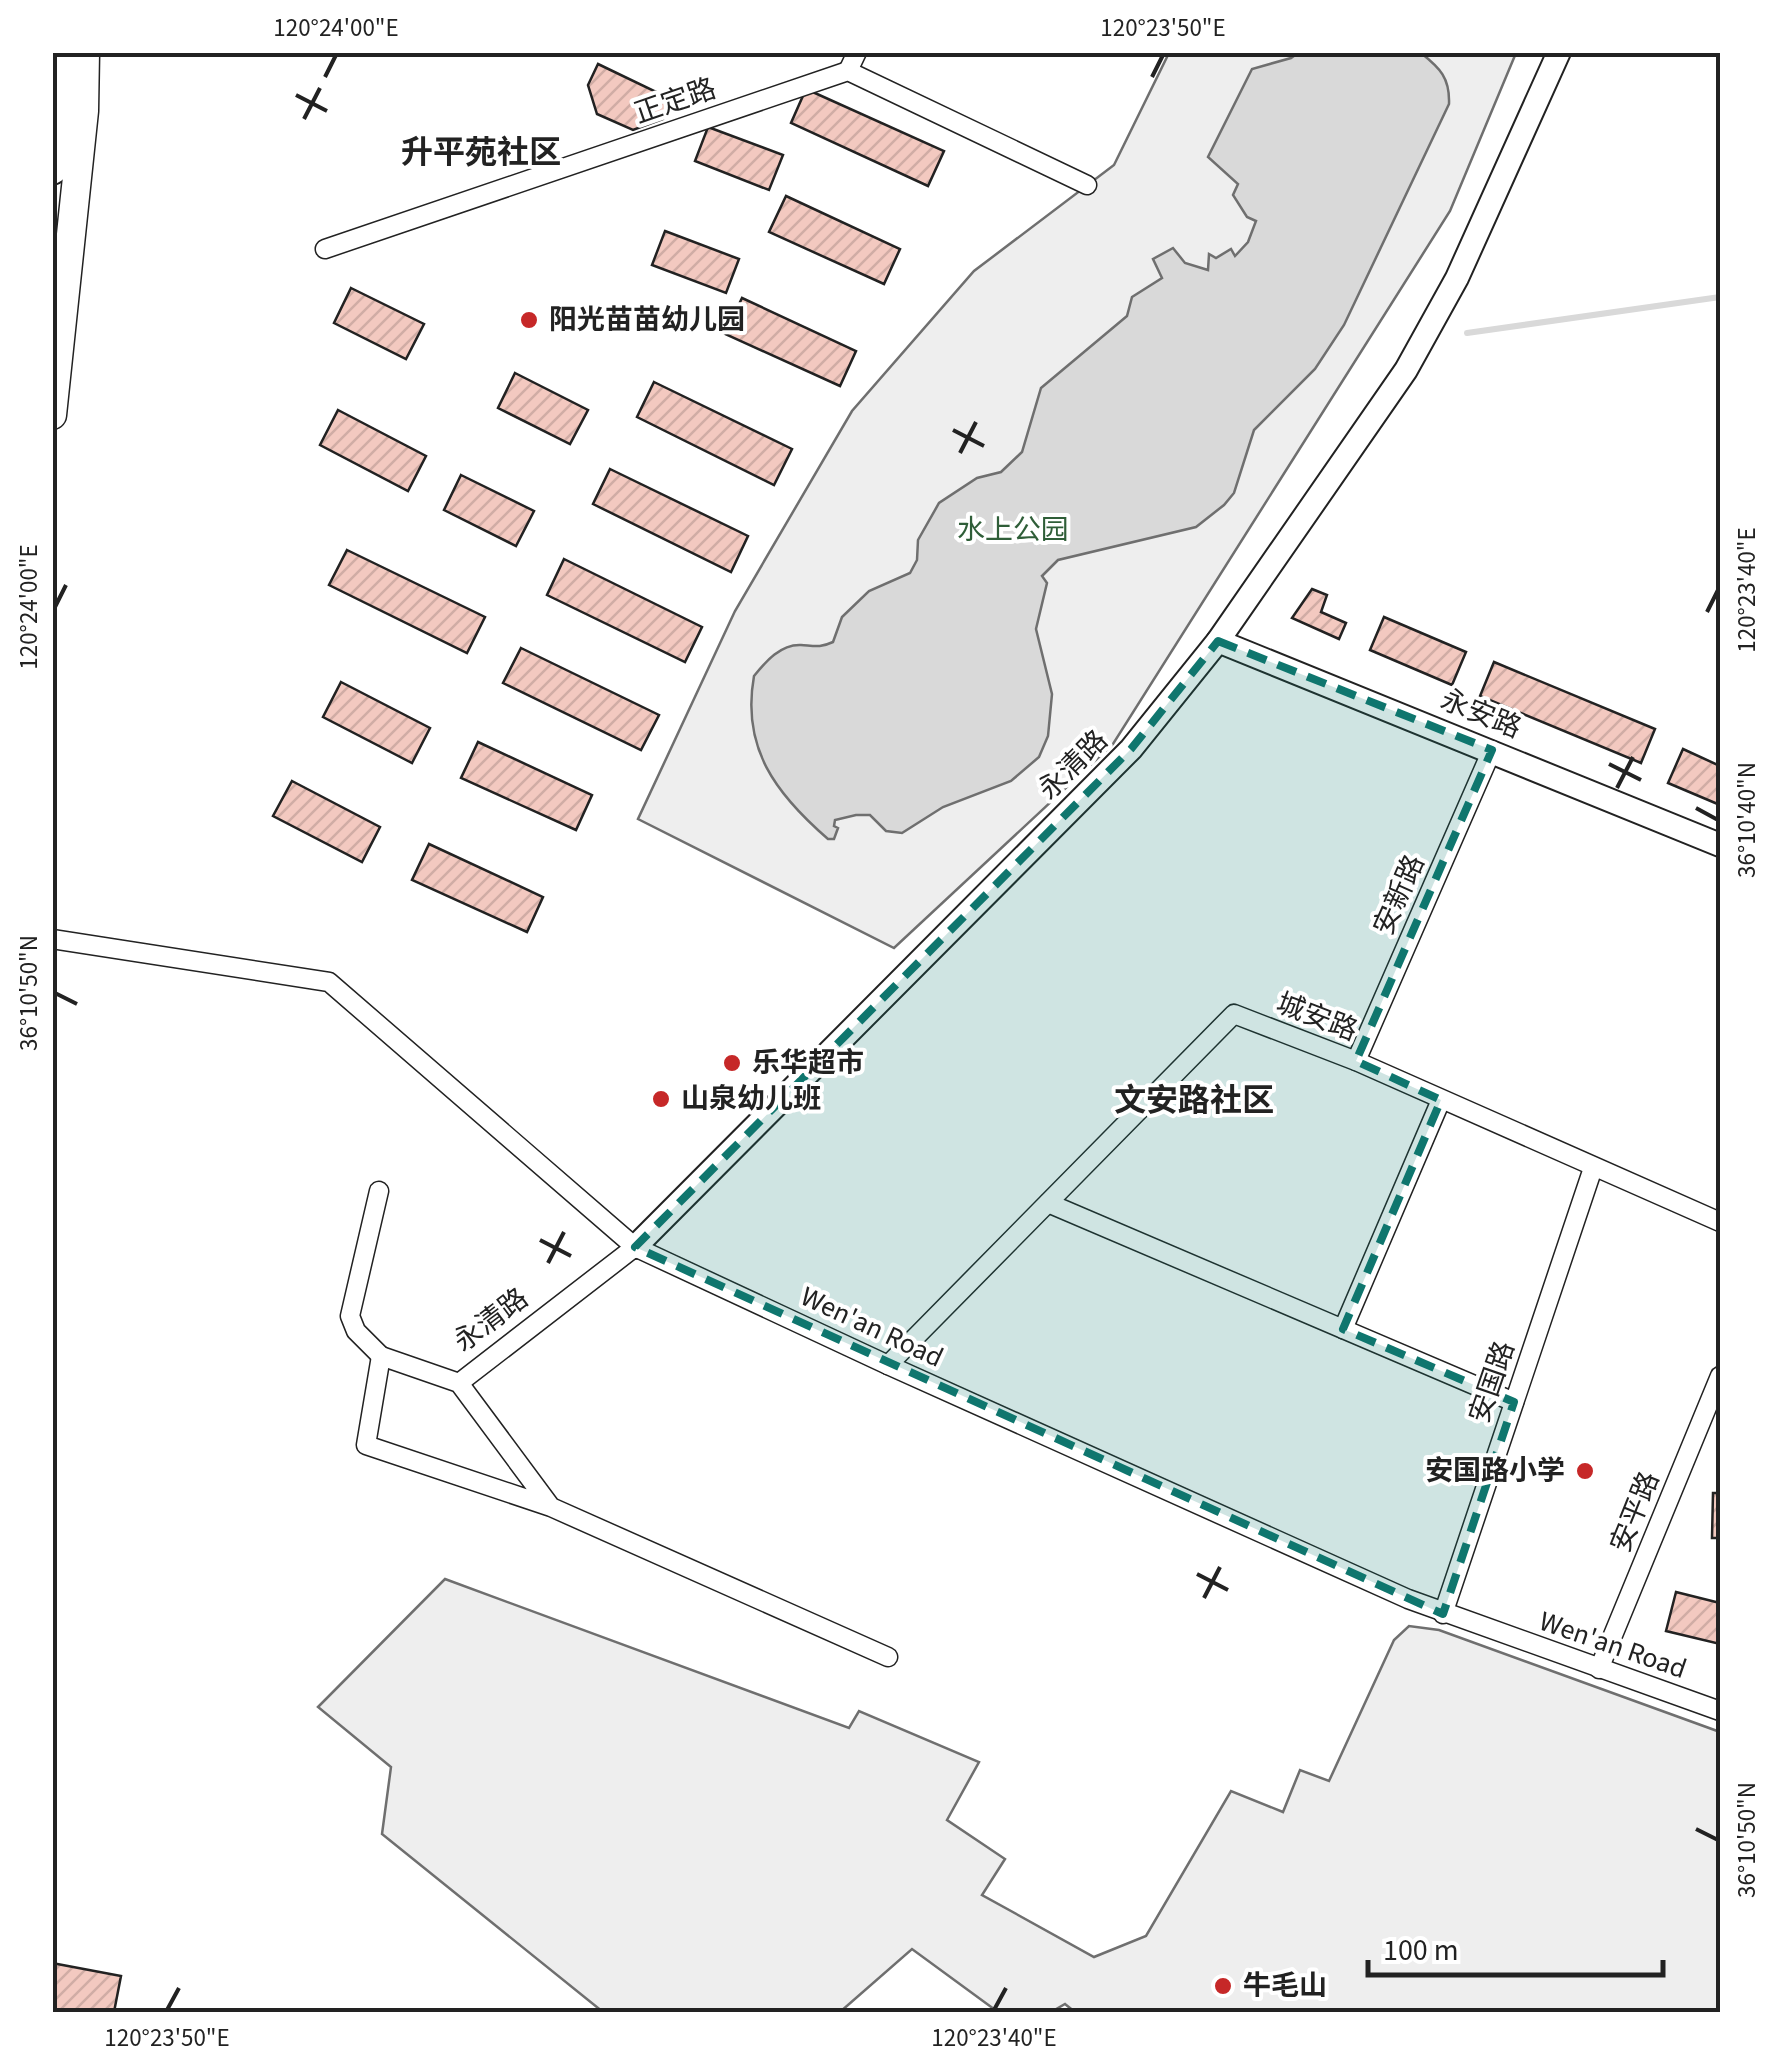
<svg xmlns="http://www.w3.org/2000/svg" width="1773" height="2065" viewBox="0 0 1773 2065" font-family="'Source Sans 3','Noto Sans SC',sans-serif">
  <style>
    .park { fill: #eee; stroke: #6f6f6f; stroke-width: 2.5 }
    .water { fill: #d9d9d9; stroke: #6f6f6f; stroke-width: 2.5 }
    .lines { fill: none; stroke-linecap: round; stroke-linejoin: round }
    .stream { stroke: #d9d9d9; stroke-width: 6 }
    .building { fill: url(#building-hatch); stroke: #222; stroke-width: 2.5 }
    .minor-casing { stroke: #222; stroke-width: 21 }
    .tertiary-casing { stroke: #222; stroke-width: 26 }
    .primary-casing { stroke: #222; stroke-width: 31 }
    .trunk-casing { stroke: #222; stroke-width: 34 }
    .minor { stroke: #fff; stroke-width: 18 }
    .tertiary { stroke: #fff; stroke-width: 22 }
    .primary { stroke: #fff; stroke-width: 28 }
    .trunk { stroke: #fff; stroke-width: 30 }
    .marked { fill: #0f766e; fill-opacity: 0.2; stroke: #0f766e; stroke-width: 8; stroke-dasharray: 20 12; stroke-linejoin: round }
    .ticks { fill: none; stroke: #222; stroke-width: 4 }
    .poi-dot { fill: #c62828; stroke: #fff; stroke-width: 4 }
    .labels { text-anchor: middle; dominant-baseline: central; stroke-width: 8; stroke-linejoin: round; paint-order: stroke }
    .street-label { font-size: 28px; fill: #222; stroke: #fff }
    .poi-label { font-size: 28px; font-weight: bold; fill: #222; stroke: #fff; text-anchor: start }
    .park-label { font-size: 28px; fill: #2f5e38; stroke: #fff }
    .quarter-label { font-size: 32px; font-weight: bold; fill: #222; stroke: #fff }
    .neatline { fill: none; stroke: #222; stroke-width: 4 }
    .ticks-label { font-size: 25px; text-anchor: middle; fill: #222 }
  </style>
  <defs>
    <pattern id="building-hatch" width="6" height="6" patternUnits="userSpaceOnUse" patternTransform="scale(2.5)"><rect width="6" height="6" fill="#f3c9c0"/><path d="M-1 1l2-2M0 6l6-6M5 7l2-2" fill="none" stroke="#d0aca5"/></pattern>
  </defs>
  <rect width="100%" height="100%" fill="#fff"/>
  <g class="park">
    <polygon points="1169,53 1516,53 1450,211 1113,744 894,948 638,819 735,611 852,411 974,271 1114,165"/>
    <polygon points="445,1579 849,1728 859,1711 979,1762 947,1820 1005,1859 982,1895 1094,1957 1146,1936 1231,1791 1283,1812 1300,1770 1329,1781 1394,1640 1409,1626 1439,1630 1720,1732 1720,2012 1075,2012 1065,2004 1051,2012 998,2012 912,1949 840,2012 603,2012 382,1834 391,1767 318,1707"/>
  </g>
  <path class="water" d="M 1421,53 C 1440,68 1450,78 1449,104 L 1344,325 L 1315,369 L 1254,430 L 1234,493 L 1224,505 L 1196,527 L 1058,560 L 1042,576 L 1047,583 L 1036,629 L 1052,694 L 1048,736 L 1039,757 L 1011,781 L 943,807 L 902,833 L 886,831 L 870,815 L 856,815 L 835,820 L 834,826 L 838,828 L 834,839 L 828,839 C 776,794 741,748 754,676 C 766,661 781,644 801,645 C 815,646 820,648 833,642 L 842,617 L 869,591 L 910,573 L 917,560 L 918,540 L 939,503 L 977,478 L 1001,472 L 1022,452 L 1041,388 L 1127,316 L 1132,297 L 1162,278 L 1153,259 L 1173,248 L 1185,263 L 1208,270 L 1209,254 L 1216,258 L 1231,249 L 1235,256 L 1248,242 L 1256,221 L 1247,217 L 1233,195 L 1238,184 L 1208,157 L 1252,69 L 1291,58 L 1298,53 Z"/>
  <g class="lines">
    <polyline class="stream" points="1467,333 1720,297"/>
  </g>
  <g class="building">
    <polygon points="598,64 673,100 663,119 633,130 597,114 588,85"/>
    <polygon points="806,89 944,151 928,186 791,123"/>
    <polygon points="708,127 783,155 769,190 695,161"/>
    <polygon points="786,196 900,249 884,284 769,232"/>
    <polygon points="665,231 739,259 726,293 652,265"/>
    <polygon points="351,288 424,324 406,359 334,323"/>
    <polygon points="742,298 856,351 840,386 725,334"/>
    <polygon points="515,373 588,410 570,444 498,408"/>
    <polygon points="654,382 792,449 774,485 637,417"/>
    <polygon points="338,410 426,456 408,491 320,445"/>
    <polygon points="610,469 748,536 731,572 593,504"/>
    <polygon points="461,475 534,511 516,546 444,510"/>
    <polygon points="347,550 485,617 467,653 329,585"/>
    <polygon points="564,559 702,627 685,662 547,595"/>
    <polygon points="1312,589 1327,595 1321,612 1346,623 1339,639 1292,618"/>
    <polygon points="1384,617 1466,652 1452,685 1370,650"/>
    <polygon points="521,648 659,715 641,750 503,683"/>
    <polygon points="1494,662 1655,729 1641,763 1480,696"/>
    <polygon points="341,682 430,728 412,763 323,717"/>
    <polygon points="478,742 592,795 576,830 461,778"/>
    <polygon points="1683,749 1720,766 1720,805 1668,783"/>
    <polygon points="292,781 380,827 362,862 273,816"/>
    <polygon points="429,844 543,897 527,932 412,880"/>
    <polygon points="1713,1493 1720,1493 1720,1538 1712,1538"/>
    <polygon points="1676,1592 1720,1603 1720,1644 1666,1631"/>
    <polygon points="52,1963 121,1976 114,2012 52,2012"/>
  </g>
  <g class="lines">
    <g class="minor-casing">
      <g id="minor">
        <polyline points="848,71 857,52"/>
        <polyline points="325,249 848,71 1087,185"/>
        <polyline points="52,939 329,982 635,1247 888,1365 1408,1599 1720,1711"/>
        <polyline points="1356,1061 1492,750"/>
        <polyline points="379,1191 350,1316 356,1331 381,1356"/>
        <polyline points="1048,1203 1514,1402"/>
        <polyline points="1343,1329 1441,1100"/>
        <polyline points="888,1365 1234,1014 1356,1061 1720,1222"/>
        <polyline points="459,1383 635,1247"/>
        <polyline points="551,1507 459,1383 381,1356 366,1445 551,1507 888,1657"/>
        <polyline points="1443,1614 1593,1168"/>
        <polyline points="1599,1669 1720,1376"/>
      </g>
    </g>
    <g class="tertiary-casing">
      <g id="tertiary">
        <polyline points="1218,641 1720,845"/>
        <polyline points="635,1247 1131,749 1218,641 1406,370 1457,278 1559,52"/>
      </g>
    </g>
    <g class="primary-casing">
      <polyline id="primary" points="52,415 84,111 85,52"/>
    </g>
    <g class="trunk-casing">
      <polyline id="trunk" points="52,169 66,52"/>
    </g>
    <use href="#minor" class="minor"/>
    <use href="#tertiary" class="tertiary"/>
    <use href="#primary" class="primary"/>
    <use href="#trunk" class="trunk"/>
  </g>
  <path class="marked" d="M 1218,641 L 1492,750 L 1356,1061 L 1441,1100 L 1343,1329 L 1514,1402 L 1443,1614 L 635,1247 L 1131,749 Z"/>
  <path class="ticks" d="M 325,77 L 336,55M 1152,77 L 1163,55M 296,95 L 327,111M 304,119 L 320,88M 953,430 L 984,446M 960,453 L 976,422M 55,607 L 66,585M 1707,612 L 1718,590M 1609,764 L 1641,780M 1617,788 L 1633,757M 1696,808 L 1718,820M 55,993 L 77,1004M 540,1240 L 571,1256M 548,1263 L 564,1232M 1197,1574 L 1228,1590M 1204,1598 L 1220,1567M 1696,1829 L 1718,1840M 167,2010 L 179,1988M 994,2010 L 1006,1988"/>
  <g class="poi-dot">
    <circle cx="529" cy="320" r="10"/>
    <circle cx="732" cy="1063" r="10"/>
    <circle cx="661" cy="1099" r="10"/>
    <circle cx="1585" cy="1471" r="10"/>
    <circle cx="1223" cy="1986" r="10"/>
  </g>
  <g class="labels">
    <g class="street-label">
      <text transform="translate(675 101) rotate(-19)">正定路</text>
      <text transform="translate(1481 714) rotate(22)">永安路</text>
      <text transform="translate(1073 765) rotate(-45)">永清路</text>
      <text transform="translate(1399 895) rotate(-66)">安新路</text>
      <text transform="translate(1317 1017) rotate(21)">城安路</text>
      <text transform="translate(491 1320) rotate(-37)">永清路</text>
      <text transform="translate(872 1327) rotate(25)">Wen'an Road</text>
      <text transform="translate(1492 1382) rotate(-71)">安国路</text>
      <text transform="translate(1635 1512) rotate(-68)">安平路</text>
      <text transform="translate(1613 1645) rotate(19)">Wen'an Road</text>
    </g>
    <g class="poi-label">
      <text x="549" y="320">阳光苗苗幼儿园</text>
      <text x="752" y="1063">乐华超市</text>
      <text x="681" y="1099">山泉幼儿班</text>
      <text x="1565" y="1471" text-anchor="end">安国路小学</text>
      <text x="1243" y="1986">牛毛山</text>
    </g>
    <g class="park-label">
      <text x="1013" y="530">水上公园</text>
    </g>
    <g class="quarter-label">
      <text x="481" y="153">升平苑社区</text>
      <text x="1194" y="1101">文安路社区</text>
    </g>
  </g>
  <rect width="1773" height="2065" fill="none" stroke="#ffffff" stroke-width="110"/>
  <path d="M1368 1960v15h295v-15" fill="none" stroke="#222222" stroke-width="5"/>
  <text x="1383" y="1960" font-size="30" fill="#222222" stroke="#ffffff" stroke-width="8" paint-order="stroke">100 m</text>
  <rect x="55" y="55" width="1663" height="1955" class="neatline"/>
  <g class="ticks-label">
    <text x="336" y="36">120°24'00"E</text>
    <text x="1163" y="36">120°23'50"E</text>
    <text transform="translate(1746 590) rotate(-90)" y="9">120°23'40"E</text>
    <text transform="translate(28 607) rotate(-90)" y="9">120°24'00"E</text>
    <text transform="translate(1746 820) rotate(-90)" y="9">36°10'40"N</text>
    <text transform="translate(28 993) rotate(-90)" y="9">36°10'50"N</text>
    <text transform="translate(1746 1840) rotate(-90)" y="9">36°10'50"N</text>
    <text x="167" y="2046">120°23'50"E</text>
    <text x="994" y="2046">120°23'40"E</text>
  </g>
</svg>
